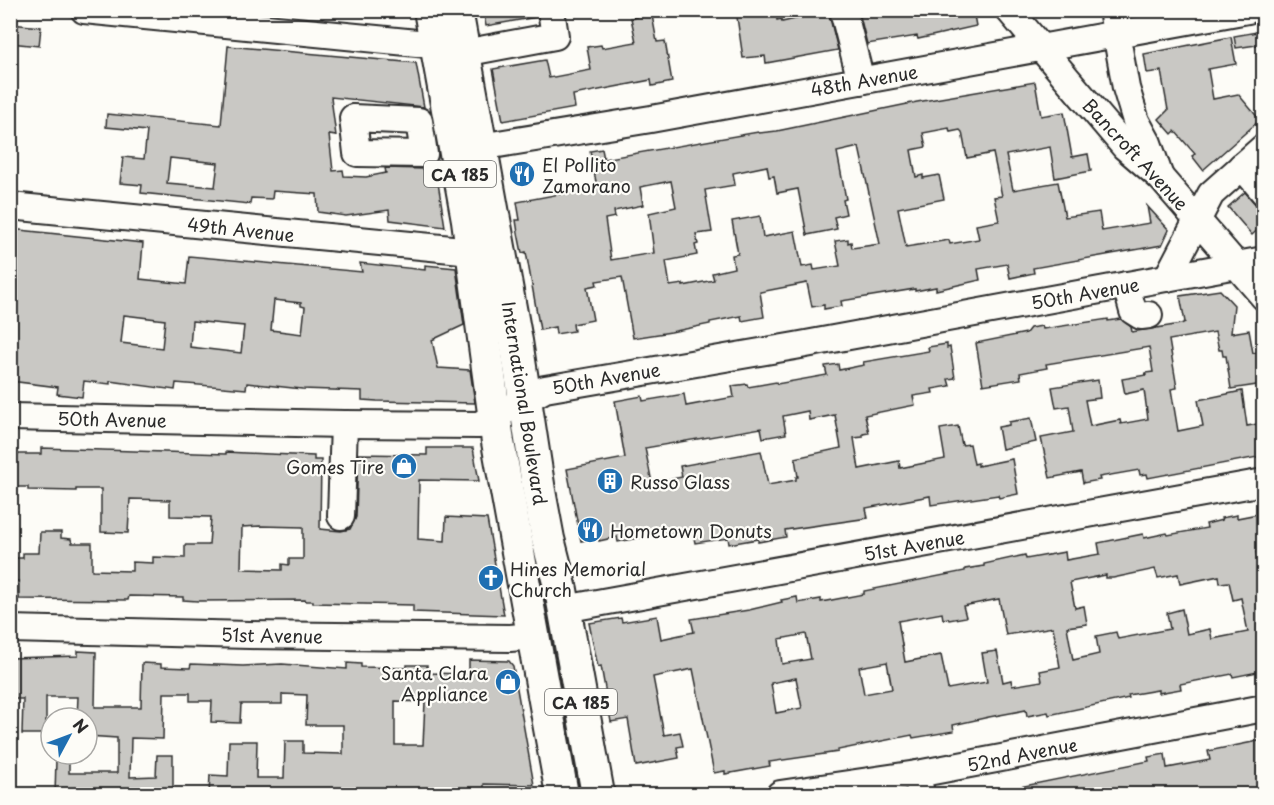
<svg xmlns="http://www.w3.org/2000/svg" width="1274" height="805" viewBox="0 0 1274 805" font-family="'Playpen Sans',sans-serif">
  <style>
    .building { fill: #c9c8c4; stroke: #2b2b2b; stroke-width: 1.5; fill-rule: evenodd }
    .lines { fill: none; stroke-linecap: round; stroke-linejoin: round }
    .minor-casing { stroke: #2b2b2b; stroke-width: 30 }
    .major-casing { stroke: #2b2b2b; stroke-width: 36 }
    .minor { stroke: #fdfcf7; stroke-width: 26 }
    .major { stroke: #fdfcf7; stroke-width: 32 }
    .labels { text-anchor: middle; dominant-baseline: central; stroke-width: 4.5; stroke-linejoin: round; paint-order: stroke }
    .shield { fill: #fdfcf7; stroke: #6a6a68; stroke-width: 1.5 }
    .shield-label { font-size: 16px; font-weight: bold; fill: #2b2b2b }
    .street-label { font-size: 18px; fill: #2b2b2b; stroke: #fdfcf7 }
    .poi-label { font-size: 18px; fill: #2b2b2b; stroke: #fdfcf7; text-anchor: start }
  </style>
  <rect width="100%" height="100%" fill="#fdfcf7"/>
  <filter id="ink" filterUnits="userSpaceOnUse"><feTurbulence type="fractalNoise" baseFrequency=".0167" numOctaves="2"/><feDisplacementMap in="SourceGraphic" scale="12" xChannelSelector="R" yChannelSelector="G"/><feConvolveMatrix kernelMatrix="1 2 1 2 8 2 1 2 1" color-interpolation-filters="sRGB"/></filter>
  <g filter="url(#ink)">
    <g class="building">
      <polygon points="483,10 536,10 536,17 486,26"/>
      <polygon points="635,10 651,10 657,42 665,41 672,82 652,86 651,80 573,95 575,108 503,121 493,69 545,60 549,78 591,70 587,47 601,45 602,48 636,42 631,18 637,17"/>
      <polygon points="736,10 776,10 777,20 781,19 782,22 813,15 812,10 828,10 838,50 766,63 765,56 743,58"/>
      <polygon points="887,10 973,10 976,26 918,39 917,36 867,44 860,16"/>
      <polygon points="10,24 41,27 39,46 10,43"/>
      <polygon points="1263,31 1263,44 1236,48 1234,36"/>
      <polygon points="1231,37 1236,64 1208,69 1213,99 1238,94 1260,120 1203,170 1192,156 1195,154 1175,131 1172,134 1159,119 1168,110 1161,71 1147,73 1144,54"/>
      <path d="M 228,46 L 416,63 L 424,107 L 331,97 L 336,136 L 329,135 L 333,171 L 343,170 L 344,176 L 366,177 L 386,173 L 385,168 L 424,169 L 435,164 L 445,227 L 390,220 L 389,210 L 346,216 L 318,212 L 317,194 L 273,191 L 272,199 L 251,198 L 250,204 L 141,193 L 142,185 L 120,183 L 123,157 L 144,159 L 147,131 L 106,127 L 107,114 L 221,125 ZM 170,158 L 218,163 L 215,187 L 167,183 Z"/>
      <path d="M 1035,82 L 1041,116 L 1064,112 L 1072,157 L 1088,154 L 1091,171 L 1055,178 L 1050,147 L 1006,155 L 1013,190 L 1058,182 L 1065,217 L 1099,212 L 1102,231 L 1150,223 L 1147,206 L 1169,230 L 1162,245 L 1033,268 L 1034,273 L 1010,278 L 1007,264 L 978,269 L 980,280 L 936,290 L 936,287 L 915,291 L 915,289 L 866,297 L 841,301 L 842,306 L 824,309 L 824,305 L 812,307 L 807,283 L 760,292 L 764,317 L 742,321 L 741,316 L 710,322 L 710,324 L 671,332 L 633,338 L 622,277 L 596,281 L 597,285 L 587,287 L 593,320 L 573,324 L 574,331 L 556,334 L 555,327 L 540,330 L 526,252 L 522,253 L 518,233 L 516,220 L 520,220 L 517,202 L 597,187 L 590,151 L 602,149 L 604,159 L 758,132 L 759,133 L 777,131 L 917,102 ZM 949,128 L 950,132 L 960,130 L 962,132 L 967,158 L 993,153 L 1002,196 L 994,197 L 999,221 L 976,225 L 979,239 L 950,244 L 949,240 L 906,247 L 898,208 L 944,199 L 939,175 L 923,178 L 923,175 L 916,177 L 911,150 L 926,147 L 923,133 ZM 859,147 L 880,244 L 852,248 L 851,242 L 848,243 L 848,239 L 835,241 L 840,266 L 814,270 L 813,265 L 802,267 L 795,231 L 763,237 L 760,216 L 732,221 L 738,254 L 732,255 L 734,268 L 712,273 L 714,280 L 683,286 L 683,284 L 670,286 L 666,261 L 697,255 L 695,245 L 698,244 L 696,234 L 712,232 L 705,190 L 735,185 L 733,173 L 767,166 L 769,177 L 774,176 L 777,193 L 798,189 L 807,235 L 837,229 L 834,217 L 846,214 L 843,200 L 846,199 L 837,152 ZM 671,181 L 676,207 L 649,213 L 654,253 L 611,260 L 605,219 L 615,217 L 614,211 L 643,205 L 640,187 Z"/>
      <polygon points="1245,192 1263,213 1263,225 1252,235 1228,207"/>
      <path d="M 10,229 L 143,243 L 140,279 L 186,284 L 189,256 L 362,272 L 360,263 L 425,270 L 425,265 L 456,268 L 464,325 L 432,340 L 438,368 L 470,370 L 475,403 L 377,401 L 362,400 L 362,391 L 302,389 L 247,383 L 246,389 L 176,383 L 175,390 L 110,381 L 110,384 L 84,381 L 82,397 L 57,394 L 58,387 L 10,381 ZM 274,300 L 301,303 L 301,306 L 305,307 L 302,334 L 271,330 ZM 124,315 L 165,320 L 162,348 L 121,343 ZM 192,321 L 244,326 L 241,353 L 190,347 Z"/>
      <polygon points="1220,290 1234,305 1231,333 1249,330 1253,353 1263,351 1263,384 1231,389 1226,356 1223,356 1222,350 1219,350 1215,332 1169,340 1177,388 1171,389 1178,431 1203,426 1198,400 1242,391 1247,426 1263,423 1263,456 1148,478 1147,474 1140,475 1139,470 1099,477 1100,480 1083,483 1081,472 1050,478 1041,438 1073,432 1069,406 1056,408 1052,387 1098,380 1100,398 1085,400 1090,426 1120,420 1121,424 1148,419 1144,390 1125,394 1122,379 1146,375 1145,373 1153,372 1149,347 1046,364 1047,368 1020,373 1021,379 983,385 976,343 1026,333 1030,328 1042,326 1043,329 1108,319 1108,321 1121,319 1131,327 1132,332 1181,324 1185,322 1180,296"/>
      <path d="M 947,344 L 947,348 L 950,347 L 955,378 L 948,379 L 950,386 L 932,389 L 933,393 L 913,396 L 915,405 L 865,415 L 869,433 L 863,434 L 863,437 L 854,438 L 859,469 L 899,461 L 900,468 L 945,459 L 940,429 L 958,426 L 962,445 L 970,444 L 974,464 L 978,463 L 978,466 L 1012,459 L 1018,494 L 999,498 L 998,495 L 931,505 L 930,496 L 866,508 L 868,518 L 785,530 L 786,537 L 758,542 L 758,539 L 729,544 L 728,538 L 695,543 L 692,528 L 618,542 L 617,537 L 599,541 L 599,537 L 581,541 L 567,469 L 625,458 L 615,401 L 642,396 L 643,401 L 684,394 L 686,406 L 734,397 L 732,386 L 747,384 L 748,387 L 776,382 L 777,384 L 827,375 L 825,366 L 838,364 L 839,370 L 864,365 L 863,362 L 929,351 L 928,347 ZM 808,411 L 809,420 L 835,415 L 841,448 L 795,458 L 798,477 L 796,477 L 796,480 L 768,485 L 761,451 L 680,466 L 682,477 L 652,483 L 645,448 L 761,428 L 763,438 L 786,434 L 783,416 Z"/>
      <polygon points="1031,418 1036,442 1002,449 998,427 1009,425 1009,422"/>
      <path d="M 41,448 L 226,454 L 226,452 L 245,453 L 314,456 L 314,460 L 321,460 L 320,529 L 341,531 L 350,529 L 356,517 L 358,454 L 427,455 L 427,448 L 473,448 L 479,481 L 419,480 L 418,539 L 445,541 L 446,517 L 487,519 L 504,615 L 413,612 L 413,605 L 313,603 L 313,601 L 305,601 L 305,600 L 198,601 L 183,600 L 183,597 L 129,596 L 128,600 L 19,599 L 19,581 L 10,581 L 10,558 L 23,558 L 23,553 L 39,553 L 40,532 L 61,532 L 61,538 L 71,539 L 72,543 L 92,543 L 92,570 L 132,571 L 132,562 L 153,563 L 153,557 L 185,558 L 185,545 L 209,545 L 211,517 L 170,516 L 170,500 L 130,499 L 128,533 L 101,532 L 101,489 L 76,489 L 76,491 L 28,490 L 28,487 L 10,487 L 10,454 L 41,454 ZM 260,526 L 303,527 L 303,559 L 289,559 L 289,565 L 282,564 L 282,570 L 241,569 L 242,527 Z"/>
      <path d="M 1263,513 L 1263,551 L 1256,552 L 1261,580 L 1263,579 L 1263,671 L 1233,677 L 1232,674 L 1180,684 L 1181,689 L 1158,693 L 1158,690 L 1128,695 L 1129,698 L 1049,715 L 1048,712 L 1027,716 L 1026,710 L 989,717 L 953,725 L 954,731 L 913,738 L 912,735 L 872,743 L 838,750 L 838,752 L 769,762 L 770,766 L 725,774 L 725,771 L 714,773 L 693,669 L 653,677 L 664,735 L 680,732 L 683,746 L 677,747 L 679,758 L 636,766 L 628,719 L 611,722 L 601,666 L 598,667 L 589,623 L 621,618 L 622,622 L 657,616 L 661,639 L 694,632 L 691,619 L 749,610 L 782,602 L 781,600 L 797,597 L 798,603 L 821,599 L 821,602 L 864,594 L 864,591 L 965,571 L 965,569 L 984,566 L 984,564 L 1025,555 L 1026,559 L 1065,552 L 1066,560 L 1100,554 L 1098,543 L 1143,534 L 1144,538 L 1167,533 L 1168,535 L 1207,528 L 1206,524 L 1222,520 L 1221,518 L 1237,515 L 1237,518 ZM 1155,569 L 1158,578 L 1178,574 L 1180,584 L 1219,576 L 1220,583 L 1229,582 L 1233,600 L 1241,598 L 1248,632 L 1212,639 L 1210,629 L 1187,634 L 1182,609 L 1167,613 L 1170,629 L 1118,639 L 1116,632 L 1096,636 L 1099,654 L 1073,660 L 1067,627 L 1087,624 L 1084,606 L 1075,608 L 1070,582 L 1106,575 L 1106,578 L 1113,578 ZM 999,599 L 1006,635 L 1053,627 L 1060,667 L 1040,671 L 1042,681 L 1012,686 L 1011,680 L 1003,682 L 997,651 L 982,653 L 987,682 L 948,689 L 941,655 L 905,662 L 898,621 L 942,613 L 943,619 L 948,618 L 949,620 L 966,617 L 963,606 ZM 806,634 L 811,659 L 782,664 L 779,639 ZM 887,662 L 892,689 L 864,694 L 859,667 ZM 796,678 L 802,708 L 776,713 L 771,683 Z"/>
      <path d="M 78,651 L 96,652 L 95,707 L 141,707 L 142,663 L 161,664 L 161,667 L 190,668 L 191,664 L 243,666 L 282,664 L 347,669 L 347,663 L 361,664 L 361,667 L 407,668 L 407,665 L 427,665 L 427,673 L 469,674 L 469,660 L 509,661 L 513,666 L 534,785 L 484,784 L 484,795 L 209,795 L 210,775 L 228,776 L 229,741 L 257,741 L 256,778 L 284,778 L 285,741 L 303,741 L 303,753 L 343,754 L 343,725 L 306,725 L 307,695 L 282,694 L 282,704 L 241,704 L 240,723 L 211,722 L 212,701 L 190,701 L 190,693 L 164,693 L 163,739 L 131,738 L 130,777 L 156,776 L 157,755 L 173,755 L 173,795 L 55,795 L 56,759 L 69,759 L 69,773 L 117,773 L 117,738 L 87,736 L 87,718 L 77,718 L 78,697 L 46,697 L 46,722 L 51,722 L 51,734 L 22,734 L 23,699 L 10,699 L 10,658 L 78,656 ZM 395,701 L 425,702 L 423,745 L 395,745 Z"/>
      <polygon points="1263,740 1263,795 1015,795 1014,788 1149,761 1148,757 1165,754 1167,768 1210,760 1208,751"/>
    </g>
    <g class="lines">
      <g class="minor-casing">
        <g id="minor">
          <polyline points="84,10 437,45"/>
          <polyline points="843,10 861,81"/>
          <polyline points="1009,10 1125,147 1160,177 1264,297"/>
          <polyline points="1112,10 1126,88 1136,121 1148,143 1160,177"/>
          <polyline points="464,53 555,36 551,10"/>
          <polygon points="353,118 419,121 424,154 357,153"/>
          <polyline points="480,147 651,119 1248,10"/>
          <polyline points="1242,166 1264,192"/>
          <polyline points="10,206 472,251"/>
          <polyline points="1167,278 1211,194 1264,147"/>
          <polyline points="1126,285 1133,311 1141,316 1149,315"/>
          <polyline points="10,417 344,424 479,425 545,389 795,346 1264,260"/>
          <polyline points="341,516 344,424"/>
          <polyline points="564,609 1264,482"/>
          <polyline points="10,629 249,635 510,638 534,636"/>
          <polyline points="917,774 921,794"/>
          <polyline points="780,794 917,774 1264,708"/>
        </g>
      </g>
      <g class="major-casing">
        <g id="major">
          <polyline points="430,10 468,220 498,442 562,794"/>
          <polyline points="456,10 516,341 539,491 548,539 561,590 598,794"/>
        </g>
      </g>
      <use href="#minor" class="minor"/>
      <use href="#major" class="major"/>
    </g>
  </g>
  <defs>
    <g id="restaurant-disc" transform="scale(1.35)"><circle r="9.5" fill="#1f6fb2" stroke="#fdfcf7"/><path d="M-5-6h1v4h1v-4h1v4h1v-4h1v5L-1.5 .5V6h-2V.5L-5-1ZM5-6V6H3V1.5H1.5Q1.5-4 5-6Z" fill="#fff"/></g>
    <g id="shop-disc" transform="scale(1.35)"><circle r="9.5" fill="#1f6fb2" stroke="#fdfcf7"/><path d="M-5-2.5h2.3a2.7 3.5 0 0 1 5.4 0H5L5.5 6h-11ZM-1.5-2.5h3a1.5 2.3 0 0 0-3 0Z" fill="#fff"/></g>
    <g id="building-disc" transform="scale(1.35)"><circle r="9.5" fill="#1f6fb2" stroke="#fdfcf7"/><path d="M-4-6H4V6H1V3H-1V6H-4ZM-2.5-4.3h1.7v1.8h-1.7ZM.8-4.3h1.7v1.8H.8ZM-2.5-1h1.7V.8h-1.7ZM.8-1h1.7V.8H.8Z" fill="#fff"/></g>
    <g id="church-disc" transform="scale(1.35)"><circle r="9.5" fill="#1f6fb2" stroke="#fdfcf7"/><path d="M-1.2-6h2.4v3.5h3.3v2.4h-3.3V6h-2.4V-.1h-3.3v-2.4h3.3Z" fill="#fff"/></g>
  </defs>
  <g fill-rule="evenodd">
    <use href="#restaurant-disc" x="522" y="174"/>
    <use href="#shop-disc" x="404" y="466"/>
    <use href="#building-disc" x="610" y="481"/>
    <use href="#restaurant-disc" x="590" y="530"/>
    <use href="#church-disc" x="491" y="578"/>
    <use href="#shop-disc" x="508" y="682"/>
  </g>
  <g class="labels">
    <g class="shield">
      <rect x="424" y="161" width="72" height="26" rx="4.5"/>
      <rect x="545" y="689" width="72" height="26" rx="4.5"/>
    </g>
    <g class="shield-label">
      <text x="460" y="174">CA 185</text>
      <text x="581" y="702">CA 185</text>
    </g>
    <g class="street-label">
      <text transform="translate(864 80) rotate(-10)">48th Avenue</text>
      <text transform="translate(1136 154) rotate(47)">Bancroft Avenue</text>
      <text transform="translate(241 229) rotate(6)">49th Avenue</text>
      <text transform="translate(1085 293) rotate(-10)">50th Avenue</text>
      <text transform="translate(606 378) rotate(-10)">50th Avenue</text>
      <text transform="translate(525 403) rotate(81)">International Boulevard</text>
      <text transform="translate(112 419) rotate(1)">50th Avenue</text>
      <text transform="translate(914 545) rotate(-10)">51st Avenue</text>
      <text transform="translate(272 635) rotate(1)">51st Avenue</text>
      <text transform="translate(1022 754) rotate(-11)">52nd Avenue</text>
    </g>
    <g class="poi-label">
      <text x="542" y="164">El Pollito<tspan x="542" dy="21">Zamorano</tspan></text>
      <text x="384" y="466" text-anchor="end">Gomes Tire</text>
      <text x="630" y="481">Russo Glass</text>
      <text x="610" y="530">Hometown Donuts</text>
      <text x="510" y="568">Hines Memorial<tspan x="510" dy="21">Church</tspan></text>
      <text x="488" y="672" text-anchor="end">Santa Clara<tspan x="488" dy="21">Appliance</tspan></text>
    </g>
  </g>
  <rect width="1274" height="805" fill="none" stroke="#fdfcf7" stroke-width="36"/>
  <rect x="18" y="18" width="1238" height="769" fill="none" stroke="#2b2b2b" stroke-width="2" filter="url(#ink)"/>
  <g transform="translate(69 736) rotate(49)"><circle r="28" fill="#fdfcf7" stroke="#a9a8a5" stroke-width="1.5"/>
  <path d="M0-4.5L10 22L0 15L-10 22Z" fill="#1f6fb2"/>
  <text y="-9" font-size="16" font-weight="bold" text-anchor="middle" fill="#2b2b2b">N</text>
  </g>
</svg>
